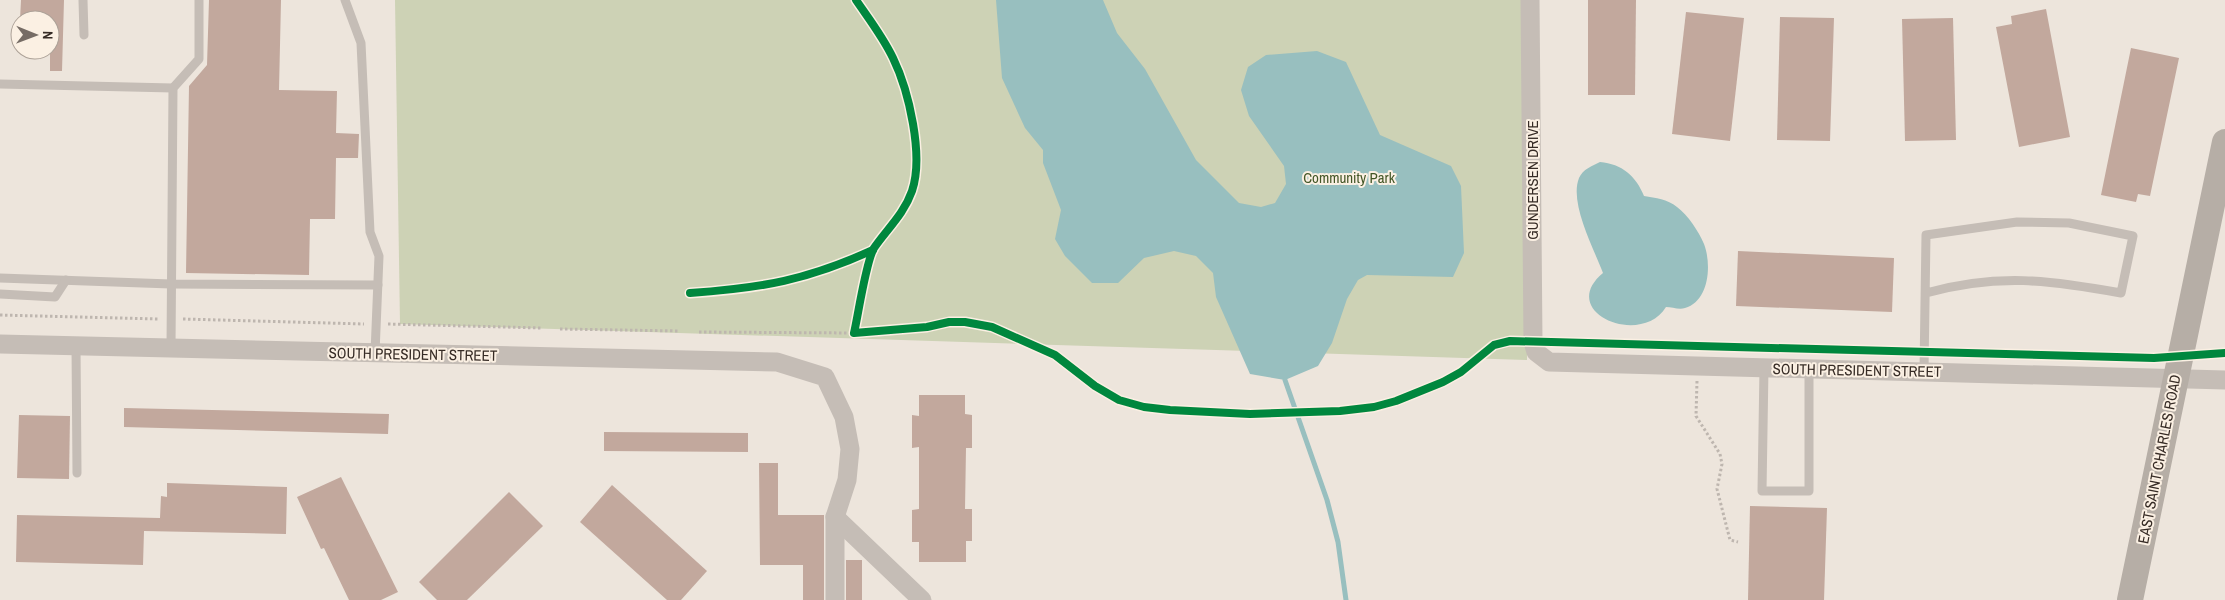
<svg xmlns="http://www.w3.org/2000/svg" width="2225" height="600" viewBox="0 0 2225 600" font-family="'Archivo Narrow',sans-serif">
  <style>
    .green { fill: #cdd2b5 }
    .water { fill: #98bfbf }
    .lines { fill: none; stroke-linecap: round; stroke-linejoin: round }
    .stream { stroke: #98bfbf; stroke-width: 5 }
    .building { fill: #c2a89d }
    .path { stroke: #beb6af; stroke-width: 3; stroke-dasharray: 2.5 2.5; stroke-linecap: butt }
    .lane { stroke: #c5bdb6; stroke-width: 9 }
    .street { stroke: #c5bdb6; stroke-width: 19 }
    .secondary { stroke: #b6aea6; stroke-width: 26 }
    .cycleway-casing { stroke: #fbf0e3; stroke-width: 11 }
    .cycleway { stroke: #00873e; stroke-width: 8 }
    .labels { text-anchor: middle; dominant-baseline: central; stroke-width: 4; stroke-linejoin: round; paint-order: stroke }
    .park-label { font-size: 15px; fill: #435626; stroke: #fbf0e3 }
    .street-label { font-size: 15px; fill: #362b25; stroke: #fbf0e3 }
  </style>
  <rect width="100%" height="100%" fill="#ede5dc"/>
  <polygon class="green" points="395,0 1526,0 1527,360 400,324"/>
  <g class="water">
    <polygon points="996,0 1103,0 1117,33 1145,69 1196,160 1239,203 1261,207 1275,203 1286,184 1284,166 1249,116 1241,90 1248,67 1266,55 1317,51 1346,62 1380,135 1451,166 1461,186 1464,253 1453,277 1367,275 1358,280 1347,299 1332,343 1318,366 1285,380 1250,374 1216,297 1213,273 1196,256 1174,251 1144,258 1118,283 1092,283 1065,256 1055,239 1061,210 1043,163 1043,150 1025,128 1002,78"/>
    <path d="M 1600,162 C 1622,164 1636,176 1644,196 C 1656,198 1667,199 1677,207 C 1688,215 1699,232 1704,244 C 1712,265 1709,301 1685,308 C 1679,310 1672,307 1666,307 C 1641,348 1556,312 1603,273 C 1594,249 1569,203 1579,178 C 1583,169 1592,166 1600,162 Z"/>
  </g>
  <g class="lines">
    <polyline class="stream" points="1285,380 1327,500 1338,542 1346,600"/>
  </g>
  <g class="building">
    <polygon points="21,0 64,0 62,71 50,71 50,20 20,20"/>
    <polygon points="209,0 281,0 279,90 337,91 336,133 359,134 358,158 336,158 335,219 310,219 309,275 186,273 189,86 207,65"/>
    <polygon points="1588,0 1636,0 1635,95 1588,95"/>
    <polygon points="2046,9 2070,137 2019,147 1996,27 2012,24 2011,16"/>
    <polygon points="1686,12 1744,18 1730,141 1672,134"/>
    <polygon points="1780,17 1834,18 1830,141 1777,140"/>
    <polygon points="1953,18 1956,140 1905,141 1902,19"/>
    <polygon points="2131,48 2179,58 2150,196 2138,194 2136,202 2101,195"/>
    <polygon points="1738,251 1894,258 1892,312 1736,306"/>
    <polygon points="919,395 965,395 965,414 972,415 972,448 966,448 965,509 972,509 972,541 966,541 966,562 919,562 919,542 912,542 912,510 919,509 919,447 912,448 912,415 919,416"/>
    <polygon points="124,408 389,414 388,434 124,427"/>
    <polygon points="19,415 70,416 69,479 17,478"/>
    <polygon points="604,432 748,433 748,452 604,451"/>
    <polygon points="759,463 778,463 778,515 824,515 824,600 803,600 803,565 760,565"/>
    <polygon points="341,477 398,592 381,600 349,600 324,548 321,549 297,497"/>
    <polygon points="167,483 287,487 286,534 144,531 143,565 16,562 17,515 160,518 161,496 167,497"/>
    <polygon points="612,485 707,571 681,600 667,600 580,522"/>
    <polygon points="509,492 543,526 467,600 437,600 419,582"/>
    <polygon points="1750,506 1827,508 1824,600 1748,600"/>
    <rect x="846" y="560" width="16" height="40"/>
  </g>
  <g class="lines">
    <g class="path">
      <polyline points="0,315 159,319"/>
      <polyline points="183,319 364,324"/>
      <polyline points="388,324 542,328"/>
      <polyline points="560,329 680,331"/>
      <polyline points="699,332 854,333"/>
      <polyline points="1697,381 1696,416 1720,454 1722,464 1717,489 1730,540 1738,542"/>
    </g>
    <g class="lane">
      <polyline points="83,0 84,35"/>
      <polyline points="345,0 361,43 370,232 379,256 375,353"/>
      <polyline points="0,84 173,88"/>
      <polyline points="0,278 171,284 378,285"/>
      <polyline points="0,294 55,297 66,280"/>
      <polyline points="76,346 77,473"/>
      <polyline points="171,348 173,88 199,59 199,0"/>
      <polyline points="1764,368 1762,491 1809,491 1809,369"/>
      <path d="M 1924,371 L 1926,235 L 2017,222 L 2069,223 L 2133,236 L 2121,293 C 2049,280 1998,273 1926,293"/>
    </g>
    <g class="street">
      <polyline points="1530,0 1533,342 1536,352 1549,362 2225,380"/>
      <polyline points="0,344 777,362 825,377 844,417 850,449 847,480 835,517 835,600"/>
      <polyline points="835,517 922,600"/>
    </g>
    <polyline class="secondary" points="2130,600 2225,142"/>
    <g class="cycleway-casing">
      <g id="cycleway">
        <path d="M 856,0 C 869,19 883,37 893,58 C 909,91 924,156 912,191 C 904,214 887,229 874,248 C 866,261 858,316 854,333 L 927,327 L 949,322 L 965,322 L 992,327 L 1055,355 L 1095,386 L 1119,400 L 1144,407 L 1170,410 L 1250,414 L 1340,411 L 1374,407 L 1396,401 L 1443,382 L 1461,372 L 1494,345 L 1510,341 L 2154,358 L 2225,353"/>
        <path d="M 690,293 C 763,288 807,280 873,250"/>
      </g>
    </g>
    <use href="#cycleway" class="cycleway"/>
  </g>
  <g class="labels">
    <g class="park-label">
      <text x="1349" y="177">Community Park</text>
    </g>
    <g class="street-label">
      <text transform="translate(1532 180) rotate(-90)">GUNDERSEN DRIVE</text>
      <text transform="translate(413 354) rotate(1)">SOUTH PRESIDENT STREET</text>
      <text transform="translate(1857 370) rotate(1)">SOUTH PRESIDENT STREET</text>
      <text transform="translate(2159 459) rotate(-79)">EAST SAINT CHARLES ROAD</text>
    </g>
  </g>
  <g transform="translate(35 35) rotate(91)"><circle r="24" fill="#fbf0e3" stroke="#aca197"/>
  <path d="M0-4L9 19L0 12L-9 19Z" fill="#766c65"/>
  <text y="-8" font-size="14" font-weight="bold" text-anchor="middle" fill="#362b25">N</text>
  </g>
</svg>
